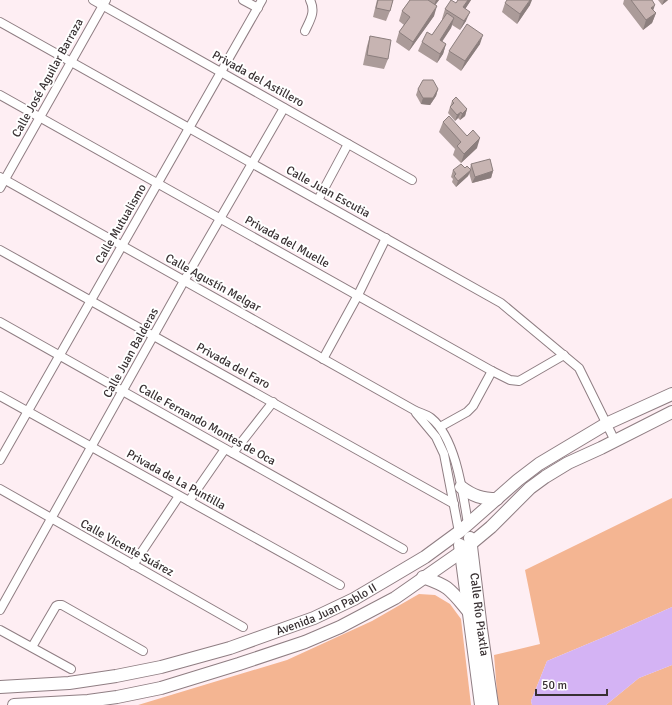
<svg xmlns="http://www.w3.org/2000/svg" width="672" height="705" viewBox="0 0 672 705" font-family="Signika,sans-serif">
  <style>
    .green { fill: #f4b592 }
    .water { fill: #d4b3f4 }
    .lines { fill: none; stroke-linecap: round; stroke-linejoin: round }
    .street-casing { stroke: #8f7e83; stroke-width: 10 }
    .secondary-casing { stroke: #8f7e83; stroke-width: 14 }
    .street { stroke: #fff; stroke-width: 8 }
    .secondary { stroke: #fff; stroke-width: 12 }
    .wall { fill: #ab9b99 }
    .shaded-wall { fill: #8b7e7d }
    .building { fill: #c7b4b2; stroke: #8b7e7d }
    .labels { text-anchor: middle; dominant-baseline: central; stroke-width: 4; stroke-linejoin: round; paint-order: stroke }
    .street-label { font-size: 12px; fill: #383032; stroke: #fff }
  </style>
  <rect width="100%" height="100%" fill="#feeef3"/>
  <g class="green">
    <polygon points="672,498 672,607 609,635 547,661 531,701 532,705 498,705 494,655 540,644 525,570"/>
    <polygon points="419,594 435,595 450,604 461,619 471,705 138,705 287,660 372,621"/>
    <polygon points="672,665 672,705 606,705 639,678"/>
  </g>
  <polygon class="water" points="672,607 672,665 639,678 606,705 532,705 531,701 547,661 609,635"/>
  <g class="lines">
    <g class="street-casing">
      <g id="street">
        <polyline points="93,0 412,180"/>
        <polyline points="243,0 258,8"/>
        <polyline points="0,22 501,303 579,368 615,441"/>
        <path d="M 305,31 C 310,20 316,12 310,0"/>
        <polyline points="0,95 492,371 510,380 519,381 564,355"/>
        <path d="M 0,177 L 414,410 C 419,413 426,414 431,418 C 456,438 463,494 468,524"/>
        <polyline points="0,188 106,0"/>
        <polyline points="318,200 348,144"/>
        <polyline points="0,250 454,504"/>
        <polyline points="0,322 403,549"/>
        <polyline points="323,359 358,295 386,238"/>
        <polyline points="0,396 340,585"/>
        <polyline points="416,413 436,437 444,454 459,532"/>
        <polyline points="440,427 467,412 473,406 492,371"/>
        <polyline points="233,453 273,402"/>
        <polyline points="0,460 262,0"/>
        <polyline points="0,489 243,627"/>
        <polyline points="189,501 225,449"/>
        <polyline points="133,565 179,496"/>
        <polyline points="0,610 184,281 284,108"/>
        <polyline points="0,630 71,669"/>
        <polyline points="32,647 56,606 58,605 62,605 143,651"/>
      </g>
    </g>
    <g class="secondary-casing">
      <g id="secondary">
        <path d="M 461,487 C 473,496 482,499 497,499"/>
        <path id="s1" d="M 470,538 L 481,629 L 492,705"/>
        <polyline points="460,545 481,705"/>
        <path d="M 423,577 C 431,580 440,583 447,588 C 456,595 462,604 469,612"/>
        <path id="s2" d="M 0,687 L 69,683 L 116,676 L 161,667 L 230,648 L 314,618 L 354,599 L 393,576 L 425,557 L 459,532 L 518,480 L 539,464 L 606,424 L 672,394"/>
        <polyline points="14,705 88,701 117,697 161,688 239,664 305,642 340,627 395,598 461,552 491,527 530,488 545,477 568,463 601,448 672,412"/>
      </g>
    </g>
    <use href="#street" class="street"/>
    <use href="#secondary" class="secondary"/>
  </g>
  <g class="wall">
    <polygon points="377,0 393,0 390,11 386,21 373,17"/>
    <polygon points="410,0 439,0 435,5 434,16 409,51 396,42 399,32 404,25 399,21 402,11"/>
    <polygon points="458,0 471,0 465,9 466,21 460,30 452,25 451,28 442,42 446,44 443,54 437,63 418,51 422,42 432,35 443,19 442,19 445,9 456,3"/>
    <polygon points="624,0 652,0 653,10 656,13 652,23 643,30 623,4"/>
    <polygon points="658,0 668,0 662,5"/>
    <polygon points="505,3 530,5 517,24 502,12"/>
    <polygon points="370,36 388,59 384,69 363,65 367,46"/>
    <polygon points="480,44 461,71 446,60 449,51"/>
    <polygon points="418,89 438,89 436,96 430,105 421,104 416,95"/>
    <polygon points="452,101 467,109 465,116 460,120 458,118 455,121 448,113"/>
    <polygon points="443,122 477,148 461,163 453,155 455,149 439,132"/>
    <polygon points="471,164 493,171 491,178 472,183 469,173 468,176 456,187 452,182 453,179 451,177 453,170 465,168 470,169"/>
  </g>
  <g class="shaded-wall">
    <polygon points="436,0 439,0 433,8"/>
    <polygon points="468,0 471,0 460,17 463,7"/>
    <polygon points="530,0 532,0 530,5 517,24 520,14"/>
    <polygon points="664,0 668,0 662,5"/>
    <polygon points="655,5 652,14 651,8"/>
    <polygon points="437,6 434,16 409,51 413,42"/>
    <polygon points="470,12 466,21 460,30 464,21"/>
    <polygon points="656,13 652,23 643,30 646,20"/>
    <polygon points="454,18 451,28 436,50 440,40"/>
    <polygon points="483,35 480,44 461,71 465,61"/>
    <polygon points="446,44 443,54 437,63 440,54"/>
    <polygon points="438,89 436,96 430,105 421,104 423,98"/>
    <polygon points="467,109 465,116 460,120 462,114"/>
    <polygon points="461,112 458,118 455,121 457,115"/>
    <polygon points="480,138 477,148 461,163 464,154"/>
    <polygon points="471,170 468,176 456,187 458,181"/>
    <polygon points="493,171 491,178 472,183 475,177"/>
  </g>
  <g class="building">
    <polygon points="378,0 393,0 390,11 376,8"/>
    <polygon points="410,0 428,0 437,6 413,42 399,32 410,17 402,11"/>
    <polygon points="451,0 456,3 458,0 468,0 463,7 470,12 464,21 445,9"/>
    <polygon points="507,0 530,0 520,14 505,3"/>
    <polygon points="631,0 652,0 655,5 651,8 656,13 646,20"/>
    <polygon points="447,13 454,18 440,40 446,44 440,54 422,42 427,32 432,35"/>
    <polygon points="467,24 483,35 465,61 449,51"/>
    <polygon points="370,36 391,40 388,59 367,55"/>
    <polygon points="423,80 433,80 438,89 433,98 423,98 418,89"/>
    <polygon points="456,97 467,109 462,114 461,112 457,115 450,107 454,103 452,101"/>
    <polygon points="449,116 467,136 473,130 480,138 464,154 457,146 461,142 443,122"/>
    <polygon points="490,159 493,171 475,177 471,164"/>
    <polygon points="461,164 465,168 467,166 471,170 458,181 454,176 456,174 453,170"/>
  </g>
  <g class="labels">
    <g class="street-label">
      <text transform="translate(48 78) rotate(-61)">Calle José Aguilar Barraza</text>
      <text transform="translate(258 79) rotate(29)">Privada del Astillero</text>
      <text transform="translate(328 192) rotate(29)">Calle Juan Escutia</text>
      <text transform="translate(121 224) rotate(-60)">Calle Mutualismo</text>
      <text transform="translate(287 242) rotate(29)">Privada del Muelle</text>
      <text transform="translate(213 283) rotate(29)">Calle Agustín Melgar</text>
      <text transform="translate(131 353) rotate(-61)">Calle Juan Balderas</text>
      <text transform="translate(233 366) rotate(29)">Privada del Faro</text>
      <text transform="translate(207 425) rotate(29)">Calle Fernando Montes de Oca</text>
      <text transform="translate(176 480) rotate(29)">Privada de La Puntilla</text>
      <text transform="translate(127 548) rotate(29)">Calle Vicente Suárez</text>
      <text stroke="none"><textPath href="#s2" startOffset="338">Avenida Juan Pablo II</textPath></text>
      <text stroke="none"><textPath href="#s1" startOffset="77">Calle Río Piaxtla</textPath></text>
    </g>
  </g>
  <path d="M536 689v6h71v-6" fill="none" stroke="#383032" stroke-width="2"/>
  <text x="542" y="689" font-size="12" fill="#383032" stroke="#ffffff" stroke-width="3" paint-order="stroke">50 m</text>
</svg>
